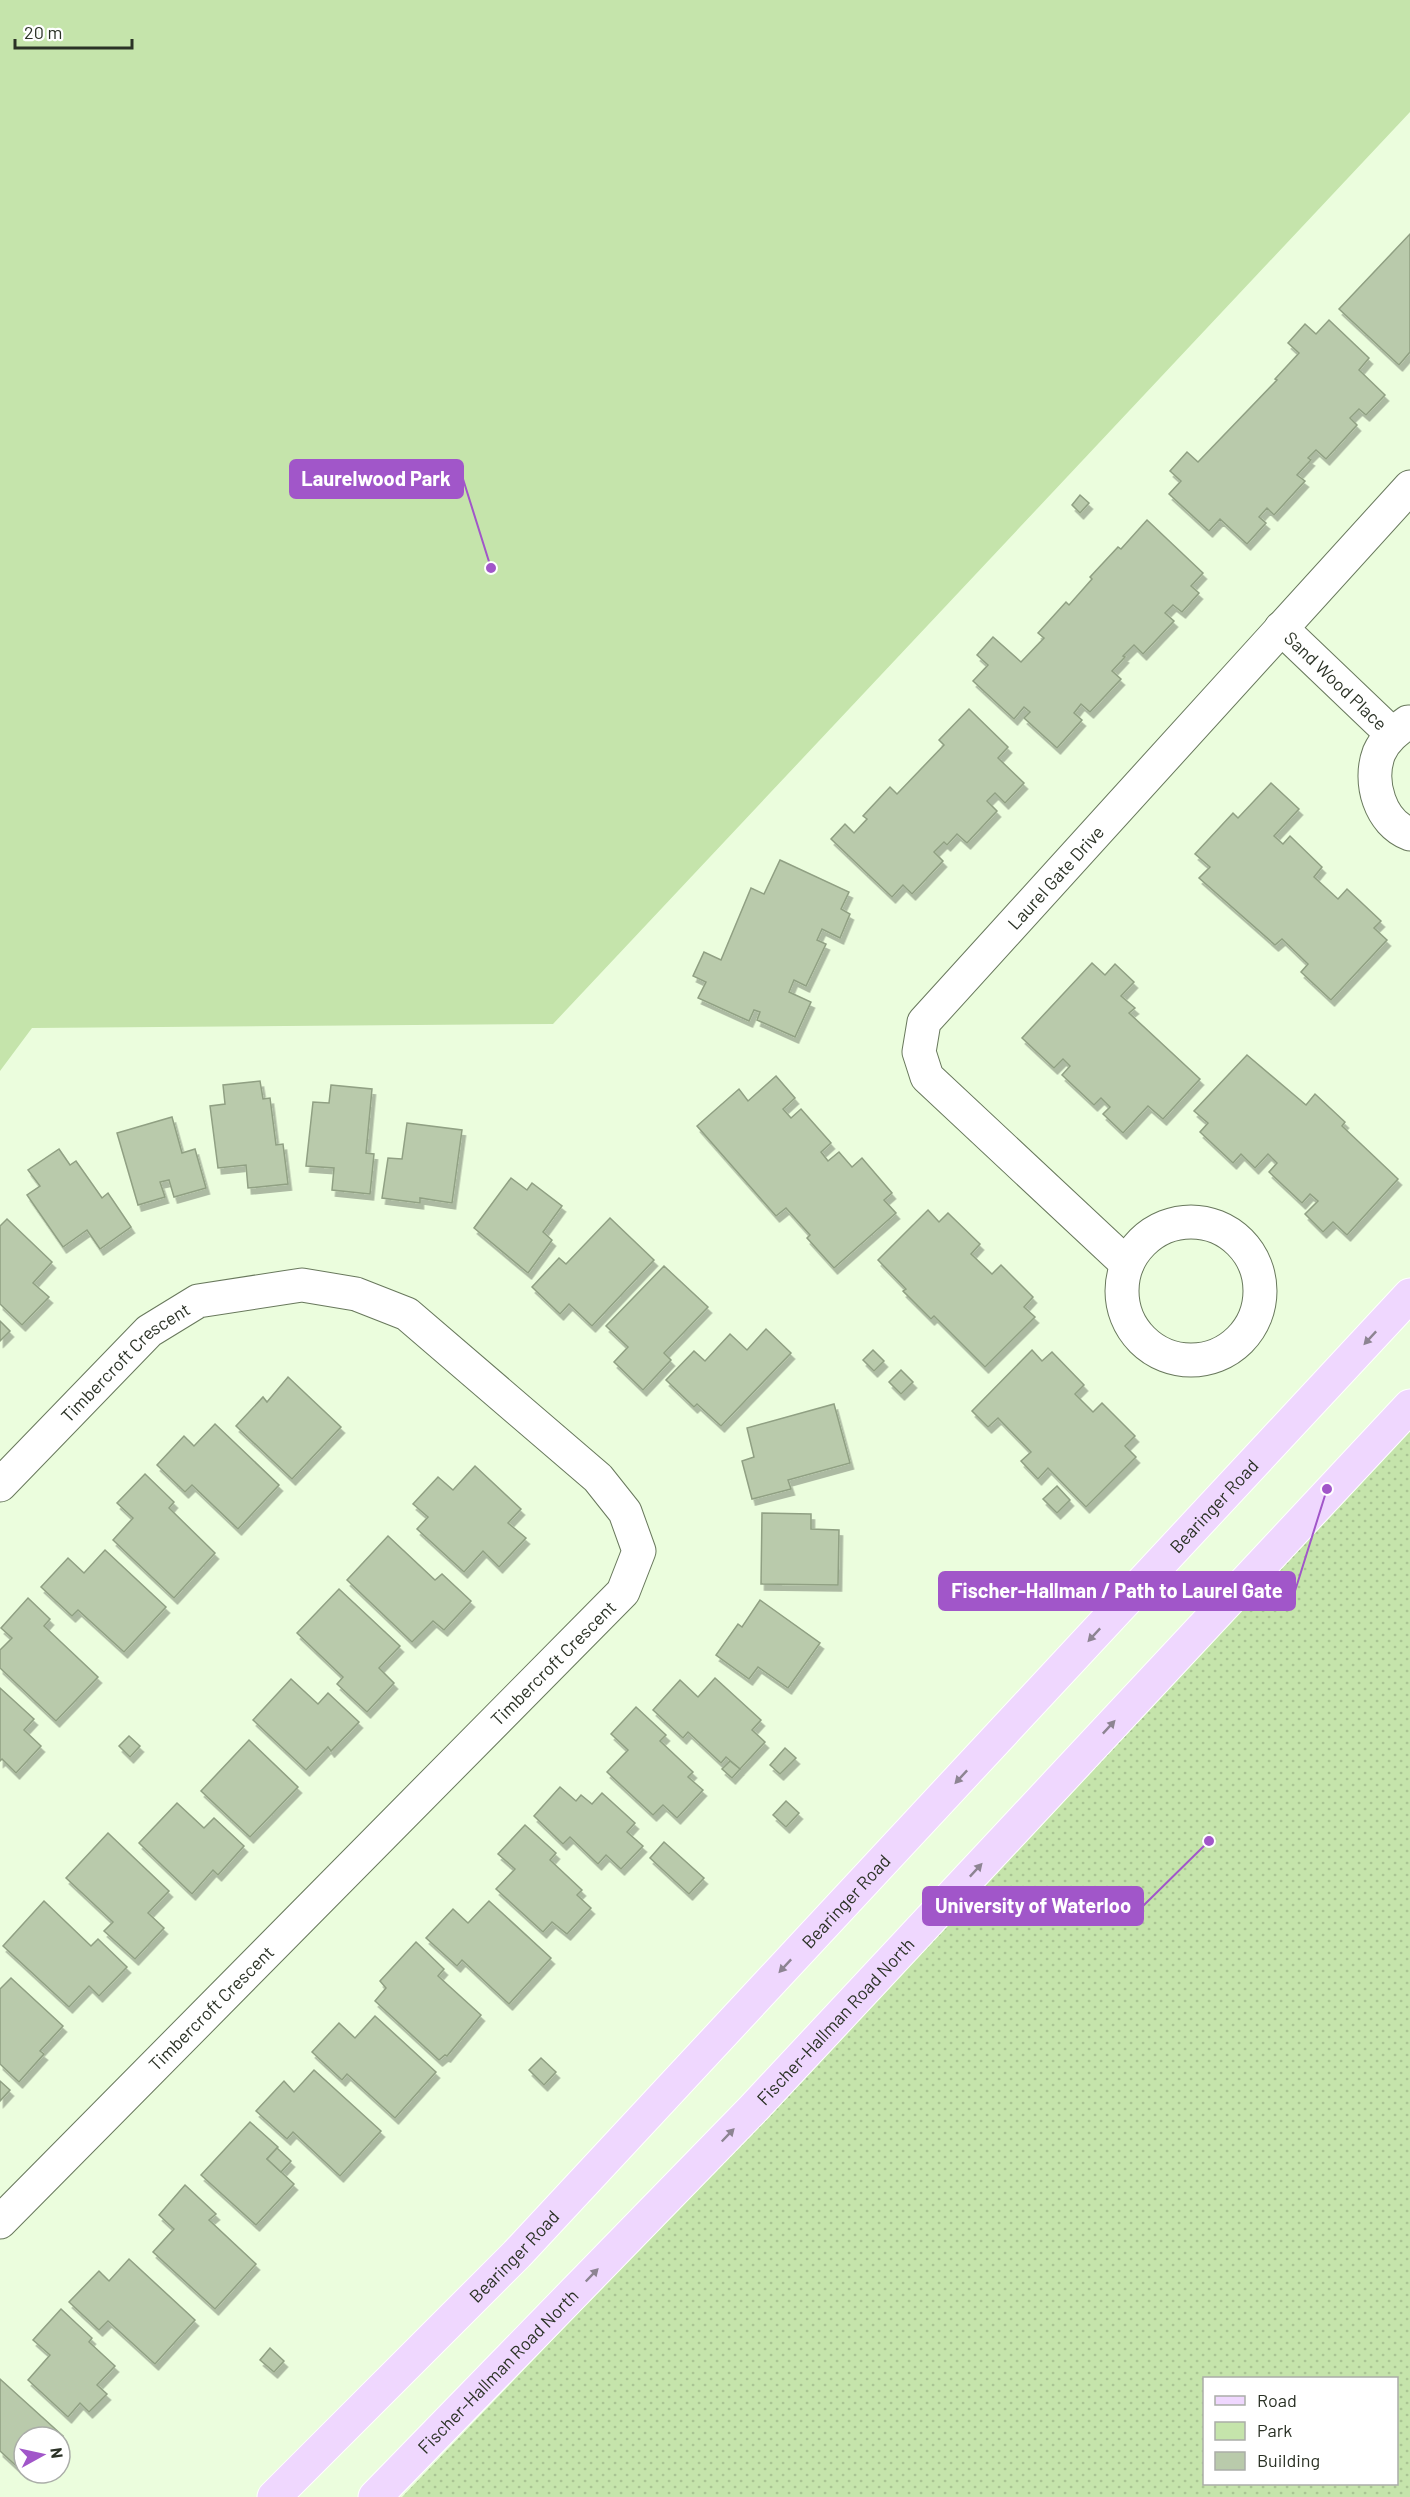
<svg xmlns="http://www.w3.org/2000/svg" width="1410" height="2497" viewBox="0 0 1410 2497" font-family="Barlow,sans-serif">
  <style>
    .grass { fill: url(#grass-dots); fill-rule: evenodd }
    .park { fill: #c5e4ab }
    .building { fill: #b9caab; stroke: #90a083; stroke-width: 1.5; filter: url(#shadow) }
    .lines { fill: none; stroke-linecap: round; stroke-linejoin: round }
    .minor-casing { stroke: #68785c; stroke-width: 35 }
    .major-casing { stroke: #fff; stroke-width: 35 }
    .minor { stroke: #fff; stroke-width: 33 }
    .major { stroke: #efd7fe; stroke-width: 33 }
    .oneway { fill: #8d8492 }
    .labels { text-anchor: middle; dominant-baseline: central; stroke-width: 4.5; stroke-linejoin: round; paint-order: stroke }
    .street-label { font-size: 18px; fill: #2b3226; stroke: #fff }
    .leader { fill: none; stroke: #a156c9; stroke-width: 2 }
    .callout-dot { fill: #a156c9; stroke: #fff; stroke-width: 2 }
    .callout { fill: #a156c9; stroke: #a156c9; stroke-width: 2 }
    .callout-label { font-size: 20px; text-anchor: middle; font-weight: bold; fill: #fff }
  </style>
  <defs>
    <pattern id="grass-dots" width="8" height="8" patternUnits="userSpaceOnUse" patternTransform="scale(1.5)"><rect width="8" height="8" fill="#c5e4ab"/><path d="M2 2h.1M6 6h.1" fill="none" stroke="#a9c493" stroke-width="1.8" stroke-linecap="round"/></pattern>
    <filter id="shadow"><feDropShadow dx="3.5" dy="6" stdDeviation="0" flood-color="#0004"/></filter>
  </defs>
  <rect width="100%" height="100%" fill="#ebfddd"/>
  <path class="grass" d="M 1410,1399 L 1410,2497 L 402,2497 L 606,2284 ZM 1204,2378 L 1396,2378 L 1396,2484 L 1204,2484 Z"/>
  <polygon class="park" points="0,0 1410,0 1410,112 553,1024 32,1028 0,1071"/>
  <g class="building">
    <polygon points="1410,234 1410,352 1399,365 1339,309"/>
    <polygon points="1329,320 1369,358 1359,370 1385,395 1366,415 1359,409 1350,418 1357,425 1326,459 1316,450 1308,458 1311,460 1297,475 1305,481 1274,515 1267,508 1259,517 1266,523 1247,544 1220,519 1209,531 1169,494 1181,481 1170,471 1187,452 1198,462 1277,380 1275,379 1299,353 1288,343 1305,324 1316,334"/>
    <polygon points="1080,495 1089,503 1080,513 1072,505"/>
    <polygon points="1147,520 1203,573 1191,586 1199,593 1182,612 1173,605 1165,613 1174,621 1143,654 1134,645 1123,656 1125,657 1112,671 1121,679 1090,712 1081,704 1074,713 1082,720 1057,748 1024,718 1030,712 1024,707 1014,719 973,681 988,665 977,655 993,637 1021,662 1044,638 1038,633 1066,602 1069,605 1092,579 1090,577 1118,547 1121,549"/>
    <polygon points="969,709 1008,747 998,758 1024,783 1005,803 995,793 987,801 997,811 967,843 957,834 947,845 944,842 934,852 943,861 912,894 903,885 892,897 831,839 845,824 854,833 867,819 863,816 890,787 897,794 944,745 939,740"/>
    <polygon points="1271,783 1299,809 1274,836 1283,844 1290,836 1322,867 1314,877 1338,899 1347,889 1381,921 1374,928 1387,940 1331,1000 1301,972 1308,964 1282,939 1275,945 1199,878 1210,867 1195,854 1233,813 1238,818"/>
    <polygon points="780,860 849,892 841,909 850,914 840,938 822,929 817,940 826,944 806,986 794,980 789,992 811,1002 795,1037 757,1020 760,1012 754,1010 749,1021 698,998 706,982 693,976 704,952 721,960 751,888 764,894"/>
    <polygon points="1092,963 1105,975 1115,964 1134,982 1121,996 1135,1008 1129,1013 1200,1079 1163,1119 1148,1106 1123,1133 1103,1114 1110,1107 1101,1098 1094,1105 1062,1075 1070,1066 1063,1059 1054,1068 1022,1038"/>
    <polygon points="1247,1055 1306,1105 1315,1094 1345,1122 1342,1126 1398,1179 1347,1235 1333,1222 1323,1232 1305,1214 1318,1201 1310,1194 1302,1203 1269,1172 1277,1163 1268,1154 1255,1168 1241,1154 1233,1163 1200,1132 1208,1123 1194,1111"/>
    <polygon points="776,1076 795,1098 783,1109 791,1118 801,1109 831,1143 821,1152 828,1161 839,1152 852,1167 862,1158 892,1193 884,1200 896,1213 834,1268 807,1238 810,1235 786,1208 776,1216 697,1126 739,1089 748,1101"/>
    <polygon points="260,1081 263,1099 270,1098 276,1145 283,1144 288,1184 248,1188 246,1165 218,1168 210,1106 225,1104 223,1085"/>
    <polygon points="331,1085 372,1089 366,1153 374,1154 370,1194 332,1190 334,1168 306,1166 313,1102 329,1103"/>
    <polygon points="172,1117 182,1153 195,1149 206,1188 174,1197 169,1180 160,1182 165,1197 138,1205 117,1133"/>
    <polygon points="407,1123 462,1130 452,1203 420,1198 420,1203 382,1198 388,1158 402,1159"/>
    <polygon points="59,1149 70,1165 76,1161 102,1198 108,1193 131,1227 100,1249 87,1230 63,1247 27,1195 40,1186 28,1170"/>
    <polygon points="511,1178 527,1190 532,1183 562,1206 543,1232 552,1240 528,1273 474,1228"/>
    <polygon points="928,1210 939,1222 948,1213 980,1244 971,1254 992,1274 1001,1265 1033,1297 1024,1307 1035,1317 985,1367 934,1316 931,1319 903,1291 906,1289 878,1260"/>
    <polygon points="610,1218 654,1260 592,1326 569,1304 560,1314 532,1287 559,1258 566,1264"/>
    <polygon points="7,1219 52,1262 33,1283 49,1297 22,1325 0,1304 0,1226"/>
    <polygon points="664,1266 708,1307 664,1353 671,1360 643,1390 614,1362 628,1347 606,1326"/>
    <polygon points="0,1321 10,1331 0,1341"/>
    <polygon points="766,1329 791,1353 721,1426 697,1404 694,1407 666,1380 694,1351 705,1361 730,1334 747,1350"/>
    <polygon points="873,1350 884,1361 874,1371 863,1360"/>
    <polygon points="1032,1350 1042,1361 1052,1352 1084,1385 1075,1394 1093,1412 1102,1403 1135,1436 1125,1446 1136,1457 1086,1507 1048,1468 1038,1479 1021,1461 1031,1452 998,1418 988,1427 972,1411"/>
    <polygon points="901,1370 913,1382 901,1394 889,1382"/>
    <polygon points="288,1377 341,1427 292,1479 236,1426 263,1397 267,1402"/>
    <polygon points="834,1404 850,1463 788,1480 791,1489 752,1499 742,1461 754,1457 747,1428"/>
    <polygon points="215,1424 279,1485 238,1529 192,1485 185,1492 157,1465 184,1436 194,1446"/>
    <polygon points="475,1466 521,1509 508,1523 526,1538 499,1567 483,1551 464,1572 417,1529 428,1517 413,1504 438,1477 453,1490"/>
    <polygon points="145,1474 174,1502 169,1508 215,1553 174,1598 113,1540 133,1518 117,1503"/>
    <polygon points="1057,1486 1070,1500 1057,1513 1043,1499"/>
    <polygon points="762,1513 811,1514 811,1529 839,1530 838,1585 761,1584"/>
    <polygon points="388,1536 435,1580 442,1574 471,1601 444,1630 433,1621 412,1642 347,1580"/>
    <polygon points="105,1550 166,1607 124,1652 78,1610 72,1616 41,1587 68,1558 84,1573"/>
    <polygon points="339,1589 400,1646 379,1668 394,1683 367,1712 337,1684 343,1677 297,1633"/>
    <polygon points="28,1598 50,1619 44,1626 98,1677 56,1721 0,1668 0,1650 12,1638 1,1628"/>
    <polygon points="760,1600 820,1643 788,1688 758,1667 749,1679 716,1655 738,1624 742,1627"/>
    <polygon points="715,1678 761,1720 752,1730 765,1742 740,1769 726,1757 721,1763 688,1732 683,1738 653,1710 680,1680 698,1697"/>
    <polygon points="291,1679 318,1704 328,1693 359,1722 331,1751 328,1747 306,1770 253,1720"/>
    <polygon points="0,1688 34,1719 24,1730 41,1746 16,1773 2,1759 0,1761"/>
    <polygon points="636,1707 666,1735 660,1741 693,1772 688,1777 703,1790 677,1818 663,1805 653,1815 607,1772 628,1750 611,1734"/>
    <polygon points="129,1736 140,1746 130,1757 119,1746"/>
    <polygon points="249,1740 298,1787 250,1837 201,1791"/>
    <polygon points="785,1748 796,1758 780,1774 770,1765"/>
    <polygon points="730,1761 740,1769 732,1778 722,1769"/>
    <polygon points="560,1787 576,1801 581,1795 592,1804 602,1793 635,1823 627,1832 643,1846 621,1869 606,1855 598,1864 570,1837 563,1844 534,1816"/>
    <polygon points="786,1801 799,1813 786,1827 773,1815"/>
    <polygon points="177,1803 204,1828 214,1818 244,1846 218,1875 213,1870 192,1894 139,1843"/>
    <polygon points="525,1825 556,1853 550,1860 582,1890 577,1895 591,1908 567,1934 552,1922 543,1932 496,1889 515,1869 498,1854"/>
    <polygon points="108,1833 169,1891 148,1913 164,1928 135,1959 104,1931 113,1922 66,1878"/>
    <polygon points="664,1842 704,1878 689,1894 650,1858"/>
    <polygon points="44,1901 91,1946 98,1939 127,1967 99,1996 89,1986 69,2007 3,1946"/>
    <polygon points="489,1901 551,1958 509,2004 462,1960 457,1966 426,1938 453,1909 468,1923"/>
    <polygon points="416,1942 444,1969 438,1976 481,2015 447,2056 445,2055 439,2060 375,2001 386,1988 380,1981"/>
    <polygon points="11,1978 63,2026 40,2051 44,2054 19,2082 0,2064 0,1989"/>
    <polygon points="375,2016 436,2072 395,2118 347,2074 342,2080 312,2052 339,2023 355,2038"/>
    <polygon points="541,2058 556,2072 544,2085 529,2070"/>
    <polygon points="314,2070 381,2131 340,2176 293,2132 287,2139 256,2111 284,2081 294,2092"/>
    <polygon points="0,2081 10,2090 0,2101"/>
    <polygon points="250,2122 278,2147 267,2159 294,2184 256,2225 201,2175"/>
    <polygon points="277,2148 291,2161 281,2172 267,2159"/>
    <polygon points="185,2185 216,2214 209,2220 256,2264 215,2309 153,2252 174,2229 159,2215"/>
    <polygon points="129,2259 195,2320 155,2364 108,2321 99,2330 69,2302 99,2271 109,2281"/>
    <polygon points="61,2309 92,2338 89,2342 115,2366 97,2385 107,2394 89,2412 80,2403 68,2417 28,2380 50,2355 33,2340"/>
    <polygon points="270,2348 284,2361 274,2372 260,2360"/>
    <polygon points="0,2379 63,2436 60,2439 60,2437 24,2437 24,2473 0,2451"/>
  </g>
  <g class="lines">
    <g class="minor-casing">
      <g id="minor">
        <path id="s1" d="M 1281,628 L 1392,734"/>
        <path d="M 1408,722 C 1397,730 1385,739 1379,753 C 1368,782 1380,823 1410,834"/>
        <circle cx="1191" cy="1291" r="69"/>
        <path id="s2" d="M 1127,1264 L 927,1077 L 919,1052 L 924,1022 L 1410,487"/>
        <path id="s3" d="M 0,1485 L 149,1331 L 198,1301 L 302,1285 L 356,1294 L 407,1314 L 598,1478 L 625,1512 L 639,1551 L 623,1592 L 0,2222"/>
      </g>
    </g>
    <g class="major-casing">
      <g id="major">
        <path id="s4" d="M 274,2497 L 517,2254 L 1410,1295"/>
        <path id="s5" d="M 375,2497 L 753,2109 L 1410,1406"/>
      </g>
    </g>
    <use href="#minor" class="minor"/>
    <use href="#major" class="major"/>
  </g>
  <defs><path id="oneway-solid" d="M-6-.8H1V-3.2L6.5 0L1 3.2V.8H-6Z" transform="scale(1.5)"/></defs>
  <g class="oneway">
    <use href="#oneway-solid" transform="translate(1370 1338) rotate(133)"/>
    <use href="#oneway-solid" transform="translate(1094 1635) rotate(133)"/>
    <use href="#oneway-solid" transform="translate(1109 1727) rotate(-47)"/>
    <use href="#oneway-solid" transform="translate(961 1777) rotate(133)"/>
    <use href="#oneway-solid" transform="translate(976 1870) rotate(-47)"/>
    <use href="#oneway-solid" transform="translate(785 1966) rotate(133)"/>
    <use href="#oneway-solid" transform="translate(728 2135) rotate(-46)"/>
    <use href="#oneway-solid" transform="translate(592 2275) rotate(-46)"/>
  </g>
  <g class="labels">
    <g class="street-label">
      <text stroke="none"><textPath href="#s1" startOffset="76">Sand Wood Place</textPath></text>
      <text stroke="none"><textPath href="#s2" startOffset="526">Laurel Gate Drive</textPath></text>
      <text stroke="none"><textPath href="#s3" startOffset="176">Timbercroft Crescent</textPath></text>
      <text stroke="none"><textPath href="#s4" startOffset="1366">Bearinger Road</textPath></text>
      <text transform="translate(553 1663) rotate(-45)">Timbercroft Crescent</text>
      <text stroke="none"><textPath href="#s4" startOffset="826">Bearinger Road</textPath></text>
      <text transform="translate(211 2008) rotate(-45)">Timbercroft Crescent</text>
      <text stroke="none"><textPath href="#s5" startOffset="662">Fischer-Hallman Road North</textPath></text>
      <text stroke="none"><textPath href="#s4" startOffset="340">Bearinger Road</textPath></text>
      <text stroke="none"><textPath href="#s5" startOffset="176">Fischer-Hallman Road North</textPath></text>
    </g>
  </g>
  <path class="leader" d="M491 568L463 479M1327 1489L1295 1591M1209 1841L1143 1906"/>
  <g class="callout-dot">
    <circle cx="491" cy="568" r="6"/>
    <circle cx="1327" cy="1489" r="6"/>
    <circle cx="1209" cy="1841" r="6"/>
  </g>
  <g class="callout">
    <rect x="290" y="460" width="173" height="38" rx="6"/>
    <rect x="939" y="1572" width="356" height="38" rx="6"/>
    <rect x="923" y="1887" width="220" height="38" rx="6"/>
  </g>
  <g class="callout-label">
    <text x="376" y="486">Laurelwood Park</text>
    <text x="1117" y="1598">Fischer-Hallman / Path to Laurel Gate</text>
    <text x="1033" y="1913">University of Waterloo</text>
  </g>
  <rect x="1203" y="2377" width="195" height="108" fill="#ffffff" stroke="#aaada8" stroke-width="1.5"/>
  <rect x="1215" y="2396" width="30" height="9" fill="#efd7fe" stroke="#aaada8" stroke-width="1.5"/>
  <text x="1257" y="2407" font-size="18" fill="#2b3226">Road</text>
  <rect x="1215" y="2422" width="30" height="18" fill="#c5e4ab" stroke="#aaada8" stroke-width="1.5"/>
  <text x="1257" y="2437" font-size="18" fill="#2b3226">Park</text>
  <rect x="1215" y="2452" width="30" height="18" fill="#b9caab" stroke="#aaada8" stroke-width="1.5"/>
  <text x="1257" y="2467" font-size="18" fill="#2b3226">Building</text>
  <g transform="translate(42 2455) rotate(82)"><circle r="28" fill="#ffffff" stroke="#aaada8" stroke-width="1.5"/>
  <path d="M0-4.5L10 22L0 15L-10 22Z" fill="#a156c9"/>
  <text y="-9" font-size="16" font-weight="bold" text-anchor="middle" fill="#2b3226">N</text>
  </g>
  <path d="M15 39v9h117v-9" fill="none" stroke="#2b3226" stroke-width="3"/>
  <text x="24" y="39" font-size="18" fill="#2b3226" stroke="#ffffff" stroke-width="4.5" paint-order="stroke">20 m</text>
</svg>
